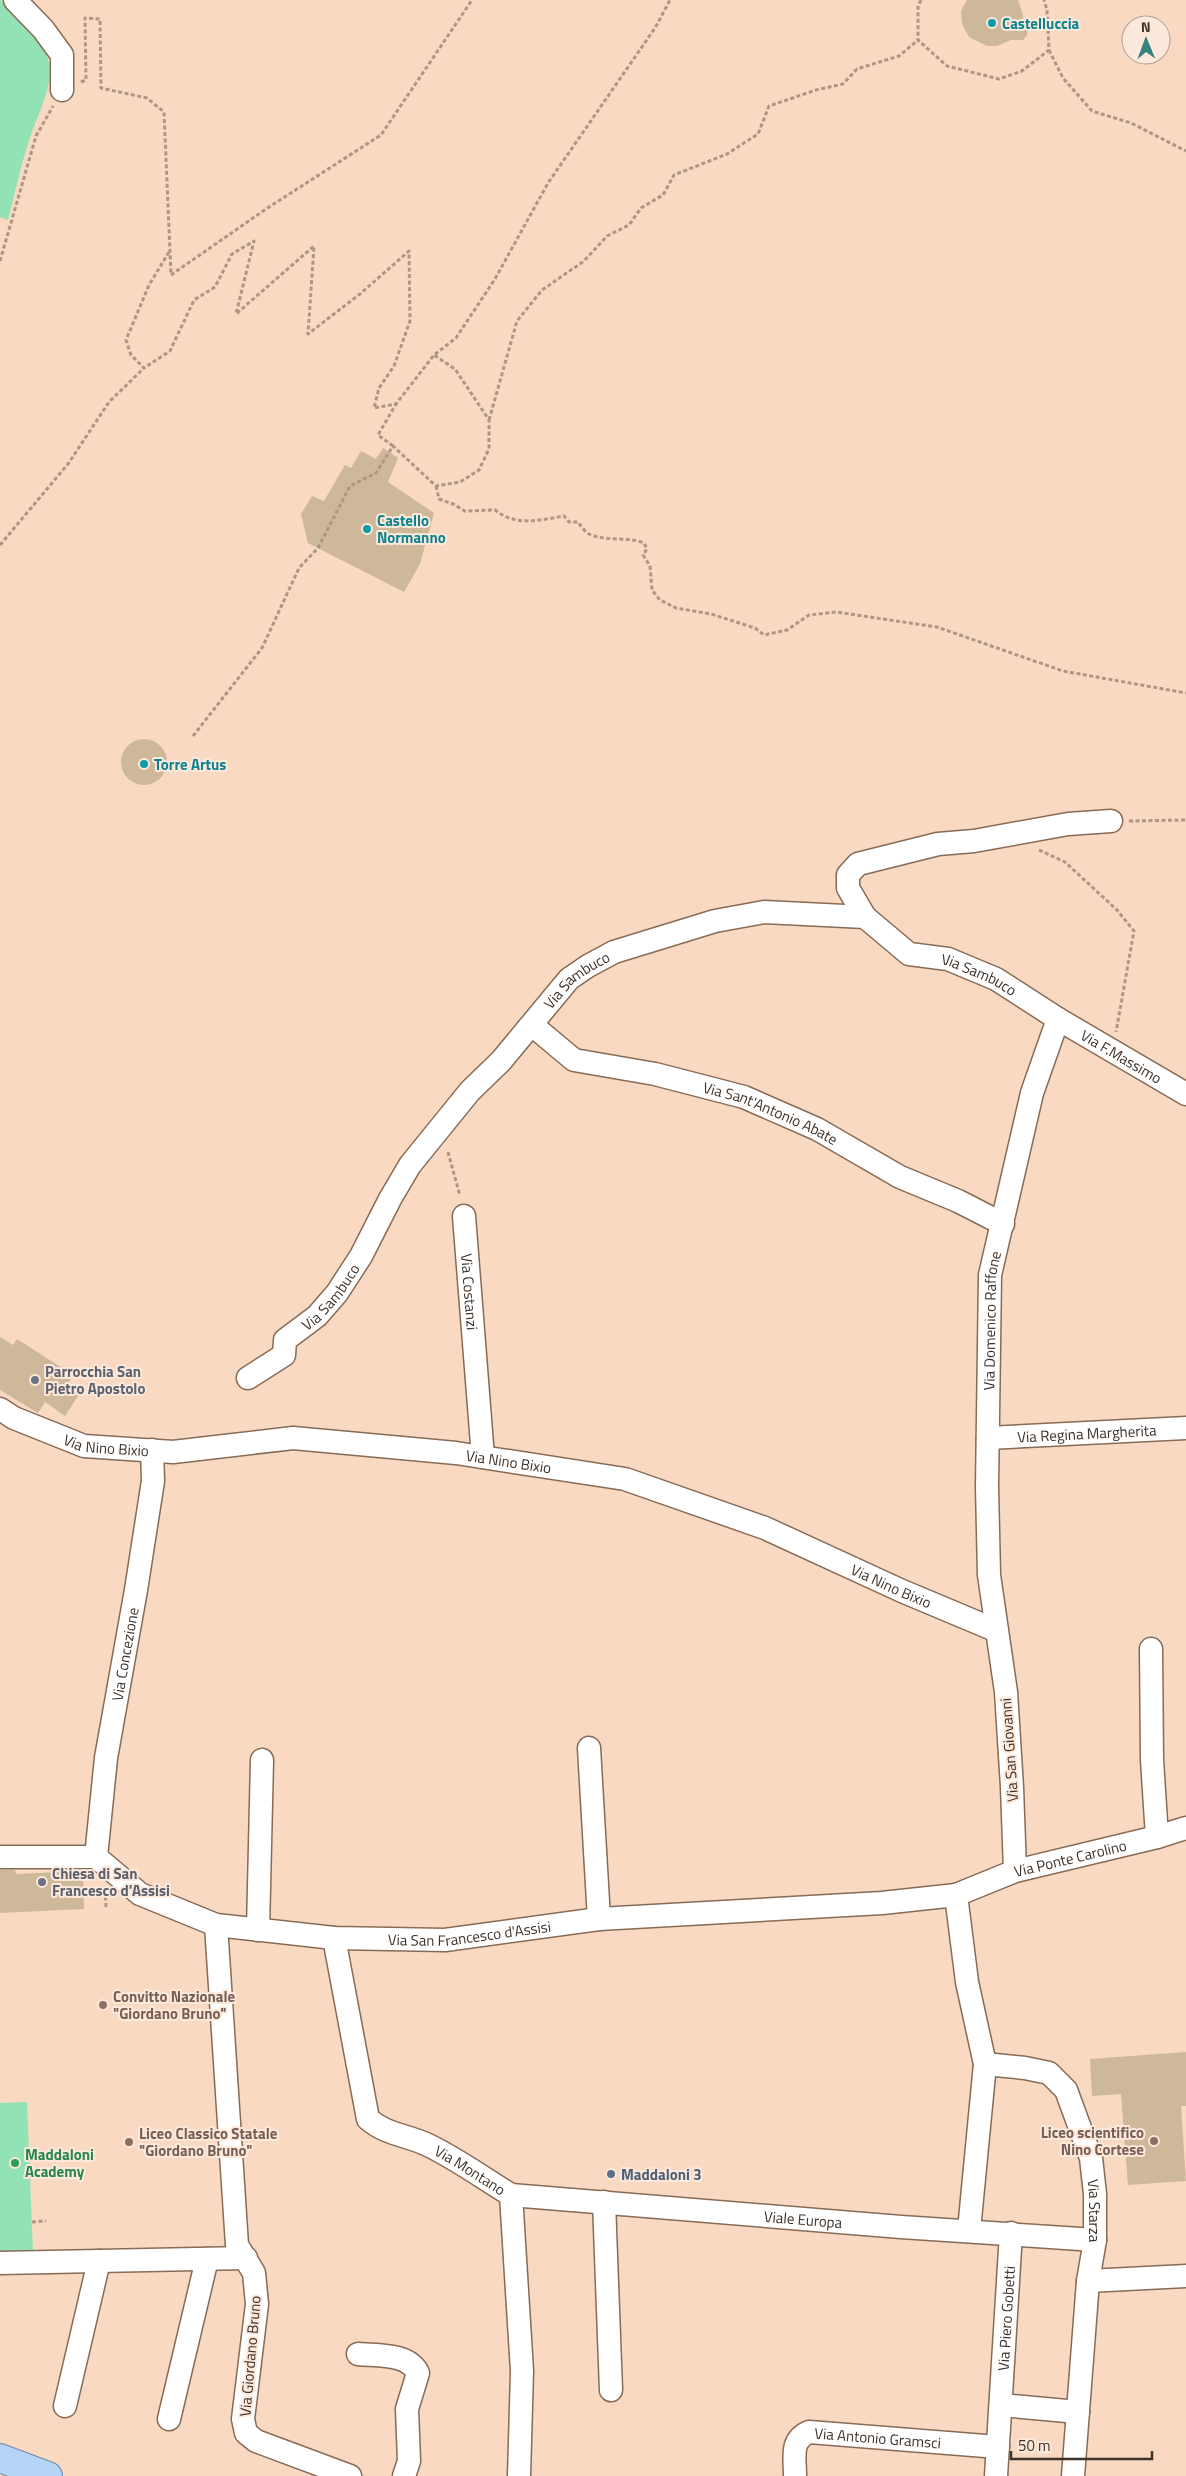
<svg xmlns="http://www.w3.org/2000/svg" width="1186" height="2476" viewBox="0 0 1186 2476" font-family="'Titillium Web',sans-serif">
  <style>
    .green { fill: #93e2b5 }
    .building { fill: #cdb89a }
    .lines { fill: none; stroke-linecap: round; stroke-linejoin: round }
    .minor-casing { stroke: #876b56; stroke-width: 25 }
    .major-casing { stroke: #6c88aa; stroke-width: 30 }
    .path { stroke: #ae9684; stroke-width: 3; stroke-dasharray: 4 2.5; stroke-linecap: butt }
    .minor { stroke: #fff; stroke-width: 22 }
    .major { stroke: #b5d4f6; stroke-width: 28 }
    .culture-dot { fill: #0f9aa8; stroke: #fce9db; stroke-width: 2 }
    .worship-dot { fill: #6b7280; stroke: #fce9db; stroke-width: 2 }
    .education-dot { fill: #8d6e63; stroke: #fce9db; stroke-width: 2 }
    .leisure-dot { fill: #2e9e5b; stroke: #fce9db; stroke-width: 2 }
    .service-dot { fill: #5c6f8a; stroke: #fce9db; stroke-width: 2 }
    .labels { text-anchor: middle; dominant-baseline: central; stroke-width: 4; stroke-linejoin: round; paint-order: stroke }
    .culture-label { font-size: 15px; font-weight: bold; fill: #0d838f; stroke: #fce9db; text-anchor: start }
    .street-label { font-size: 15px; fill: #3e3229; stroke: #fce9db }
    .worship-label { font-size: 15px; font-weight: bold; fill: #5b616d; stroke: #fce9db; text-anchor: start }
    .education-label { font-size: 15px; font-weight: bold; fill: #785e54; stroke: #fce9db; text-anchor: start }
    .leisure-label { font-size: 15px; font-weight: bold; fill: #27864d; stroke: #fce9db; text-anchor: start }
    .service-label { font-size: 15px; font-weight: bold; fill: #4e5e75; stroke: #fce9db; text-anchor: start }
  </style>
  <rect width="100%" height="100%" fill="#f9d9c1"/>
  <g class="green">
    <path d="M 0,0 C 12,5 22,18 31,28 C 65,69 45,95 30,138 C 21,164 15,193 8,220 L 0,217 Z"/>
    <polygon points="27,2102 33,2253 0,2255 0,2103"/>
  </g>
  <g class="building">
    <polygon points="967,0 1018,0 1023,15 1022,23 1028,28 1027,35 1023,40 1011,40 997,46 987,46 969,37 962,24 961,11"/>
    <polygon points="383,448 398,458 388,482 434,513 420,564 404,592 308,543 301,514 312,496 324,501 345,465 351,468 361,451 376,459"/>
    <circle cx="144" cy="762" r="23"/>
    <polygon points="0,1337 13,1345 17,1339 73,1375 67,1385 80,1393 65,1416 45,1402 38,1413 0,1390"/>
    <polygon points="0,1870 15,1870 16,1874 83,1871 84,1909 0,1913"/>
    <polygon points="1186,2052 1186,2106 1181,2106 1186,2181 1128,2185 1121,2094 1092,2096 1090,2059"/>
  </g>
  <g class="lines">
    <g class="minor-casing">
      <g id="minor">
        <polyline points="15,0 43,29 62,55 62,90"/>
        <polyline points="865,917 848,888 848,875 858,864 938,844 974,841 1068,824 1111,821"/>
        <path id="s1" d="M 532,1025 L 574,1060 L 655,1074 L 744,1097 L 817,1129 L 900,1177 L 958,1201 L 1003,1224"/>
        <path id="s2" d="M 464,1216 L 483,1457"/>
        <path id="s3" d="M 248,1378 L 284,1355 L 285,1340 L 317,1316 L 337,1293 L 361,1256 L 390,1199 L 410,1165 L 470,1091 L 501,1061 L 569,979 L 588,966 L 614,952 L 715,921 L 764,912 L 865,917 L 909,954 L 948,959 L 996,979 L 1058,1019 L 1186,1094"/>
        <path id="s4" d="M 0,1409 L 14,1418 L 84,1446 L 173,1452 L 293,1438 L 456,1453 L 625,1479 L 765,1528 L 902,1591 L 995,1630"/>
        <path id="s5" d="M 988,1438 L 1186,1428"/>
        <polyline points="1151,1649 1152,1760 1157,1837"/>
        <polyline points="589,1748 599,1919"/>
        <path id="s6" d="M 0,1857 L 96,1857 L 140,1894 L 216,1925 L 334,1938 L 445,1940 L 599,1919 L 882,1903 L 956,1895 L 1015,1871 L 1157,1837 L 1186,1828"/>
        <path id="s7" d="M 96,1857 L 106,1758 L 136,1590 L 153,1481 L 152,1450"/>
        <path id="s8" d="M 1015,1871 L 1012,1787 L 1006,1692 L 989,1575 L 987,1487 L 990,1275 L 1032,1093 L 1058,1019"/>
        <polyline points="956,1895 967,1982 985,2064 969,2230"/>
        <polyline points="216,1925 237,2245 254,2273 257,2304 243,2419 246,2433 256,2441 350,2476"/>
        <polyline points="258,1930 262,1760"/>
        <path id="s9" d="M 334,1938 L 368,2119 C 387,2135 407,2135 428,2145 C 457,2159 483,2178 511,2195 L 901,2227 L 1095,2240"/>
        <path id="s10" d="M 985,2064 L 1025,2068 L 1049,2073 L 1066,2090 L 1091,2158 L 1095,2194 L 1095,2240 L 1088,2281 L 1073,2476"/>
        <polyline points="511,2195 522,2371 519,2476"/>
        <polyline points="604,2202 611,2390"/>
        <polyline points="0,2263 246,2258"/>
        <polyline points="1088,2281 1186,2276"/>
        <path d="M 358,2354 C 379,2356 408,2353 418,2373 L 407,2409 L 409,2461 L 404,2476"/>
        <polyline points="1001,2405 1078,2412"/>
        <polyline points="65,2406 99,2261"/>
        <polyline points="169,2419 207,2259"/>
        <path id="s11" d="M 795,2476 C 795,2457 790,2440 809,2432 L 998,2447"/>
        <path id="s12" d="M 996,2476 L 1011,2233"/>
      </g>
    </g>
    <g class="major-casing">
      <polyline id="major" points="0,2458 48,2476"/>
    </g>
    <g class="path">
      <polyline points="921,0 918,6 918,40 947,66 999,79 1022,71 1049,50 1047,10 1044,0"/>
      <polyline points="1049,50 1063,78 1092,111 1131,123 1186,151"/>
      <polyline points="81,82 86,80 85,18 100,19 101,88 147,98 164,112 171,275"/>
      <polyline points="169,252 149,285 126,340 131,355 144,368 170,351 194,300 215,287 232,254 254,241 236,314 314,246 308,334 360,294 409,251 410,321 394,366 379,388 374,408 396,404 434,355 456,338 495,279 548,183 655,28 670,0"/>
      <polyline points="0,261 36,136 53,106"/>
      <polyline points="171,275 266,209 381,135 472,0"/>
      <polyline points="489,420 517,321 542,290 584,261 607,236 629,225 641,208 663,195 674,175 727,154 758,134 769,106 816,90 843,84 857,69 899,56 918,40"/>
      <polyline points="393,446 378,435 396,404"/>
      <path d="M 436,486 L 439,499 L 453,504 L 465,511 L 495,510 C 516,527 540,520 564,516 L 569,522 L 578,522 C 581,526 585,532 589,534 C 606,542 627,536 644,543 L 647,549 L 643,555 L 650,566 L 652,590 L 660,600 L 676,608 L 711,614 L 755,628 L 764,635 L 787,630 L 809,615 L 836,612 L 937,627 L 1063,671 L 1186,693"/>
      <polyline points="0,545 68,464 109,402 144,368"/>
      <polyline points="193,736 262,648 299,568 318,548 350,486 376,473 393,446 436,486 460,482 479,470 489,449 489,420 455,369 434,355"/>
      <polyline points="1129,821 1186,820"/>
      <polyline points="1039,850 1065,862 1117,910 1134,931 1116,1032"/>
      <polyline points="448,1152 460,1196"/>
      <polyline points="83,1890 102,1889"/>
      <polyline points="105,1890 106,1907"/>
      <polyline points="32,2222 46,2221"/>
    </g>
    <use href="#minor" class="minor"/>
    <use href="#major" class="major"/>
  </g>
  <g class="culture-dot">
    <circle cx="992" cy="23" r="5"/>
    <circle cx="367" cy="529" r="5"/>
    <circle cx="144" cy="764" r="5"/>
  </g>
  <g class="worship-dot">
    <circle cx="35" cy="1380" r="5"/>
    <circle cx="42" cy="1882" r="5"/>
  </g>
  <g class="education-dot">
    <circle cx="103" cy="2005" r="5"/>
    <circle cx="1154" cy="2141" r="5"/>
    <circle cx="129" cy="2142" r="5"/>
  </g>
  <circle class="leisure-dot" cx="15" cy="2163" r="5"/>
  <circle class="service-dot" cx="611" cy="2174" r="5"/>
  <g class="labels">
    <g class="culture-label">
      <text x="1002" y="23">Castelluccia</text>
      <text x="377" y="520">Castello<tspan x="377" dy="17">Normanno</tspan></text>
      <text x="154" y="764">Torre Artus</text>
    </g>
    <g class="street-label">
      <text stroke="none"><textPath href="#s3" startOffset="961">Via Sambuco</textPath></text>
      <text stroke="none"><textPath href="#s3" startOffset="526">Via Sambuco</textPath></text>
      <text stroke="none"><textPath href="#s3" startOffset="1126">Via F.Massimo</textPath></text>
      <text stroke="none"><textPath href="#s1" startOffset="259">Via Sant'Antonio Abate</textPath></text>
      <text stroke="none"><textPath href="#s2" startOffset="76">Via Costanzi</textPath></text>
      <text stroke="none"><textPath href="#s3" startOffset="121">Via Sambuco</textPath></text>
      <text stroke="none"><textPath href="#s8" startOffset="552">Via Domenico Raffone</textPath></text>
      <text stroke="none"><textPath href="#s5" startOffset="99">Via Regina Margherita</textPath></text>
      <text stroke="none"><textPath href="#s4" startOffset="114">Via Nino Bixio</textPath></text>
      <text stroke="none"><textPath href="#s4" startOffset="519">Via Nino Bixio</textPath></text>
      <text stroke="none"><textPath href="#s4" startOffset="924">Via Nino Bixio</textPath></text>
      <text stroke="none"><textPath href="#s7" startOffset="205">Via Concezione</textPath></text>
      <text transform="translate(1009 1750) rotate(-94)">Via San Giovanni</text>
      <text stroke="none"><textPath href="#s6" startOffset="1099">Via Ponte Carolino</textPath></text>
      <text stroke="none"><textPath href="#s6" startOffset="490">Via San Francesco d'Assisi</textPath></text>
      <text stroke="none"><textPath href="#s9" startOffset="299">Via Montano</textPath></text>
      <text stroke="none"><textPath href="#s10" startOffset="214">Via Starza</textPath></text>
      <text stroke="none"><textPath href="#s9" startOffset="640">Viale Europa</textPath></text>
      <text stroke="none"><textPath href="#s12" startOffset="158">Via Piero Gobetti</textPath></text>
      <text transform="translate(250 2356) rotate(-85)">Via Giordano Bruno</text>
      <text stroke="none"><textPath href="#s11" startOffset="119">Via Antonio Gramsci</textPath></text>
    </g>
    <g class="worship-label">
      <text x="45" y="1371">Parrocchia San<tspan x="45" dy="17">Pietro Apostolo</tspan></text>
      <text x="52" y="1873">Chiesa di San<tspan x="52" dy="17">Francesco d'Assisi</tspan></text>
    </g>
    <g class="education-label">
      <text x="113" y="1996">Convitto Nazionale<tspan x="113" dy="17">"Giordano Bruno"</tspan></text>
      <text x="1144" y="2132" text-anchor="end">Liceo scientifico<tspan x="1144" dy="17">Nino Cortese</tspan></text>
      <text x="139" y="2133">Liceo Classico Statale<tspan x="139" dy="17">"Giordano Bruno"</tspan></text>
    </g>
    <g class="leisure-label">
      <text x="25" y="2154">Maddaloni<tspan x="25" dy="17">Academy</tspan></text>
    </g>
    <g class="service-label">
      <text x="621" y="2174">Maddaloni 3</text>
    </g>
  </g>
  <g transform="translate(1146 40) rotate(359)"><circle r="24" fill="#fce9db" stroke="#b0a094"/>
  <path d="M0-4L9 19L0 12L-9 19Z" fill="#388181"/>
  <text y="-8" font-size="14" font-weight="bold" text-anchor="middle" fill="#3e3229">N</text>
  </g>
  <path d="M1011 2451v8h141v-8" fill="none" stroke="#3e3229" stroke-width="2.5"/>
  <text x="1018" y="2451" font-size="15" fill="#3e3229" stroke="#fce9db" stroke-width="4" paint-order="stroke">50 m</text>
</svg>
